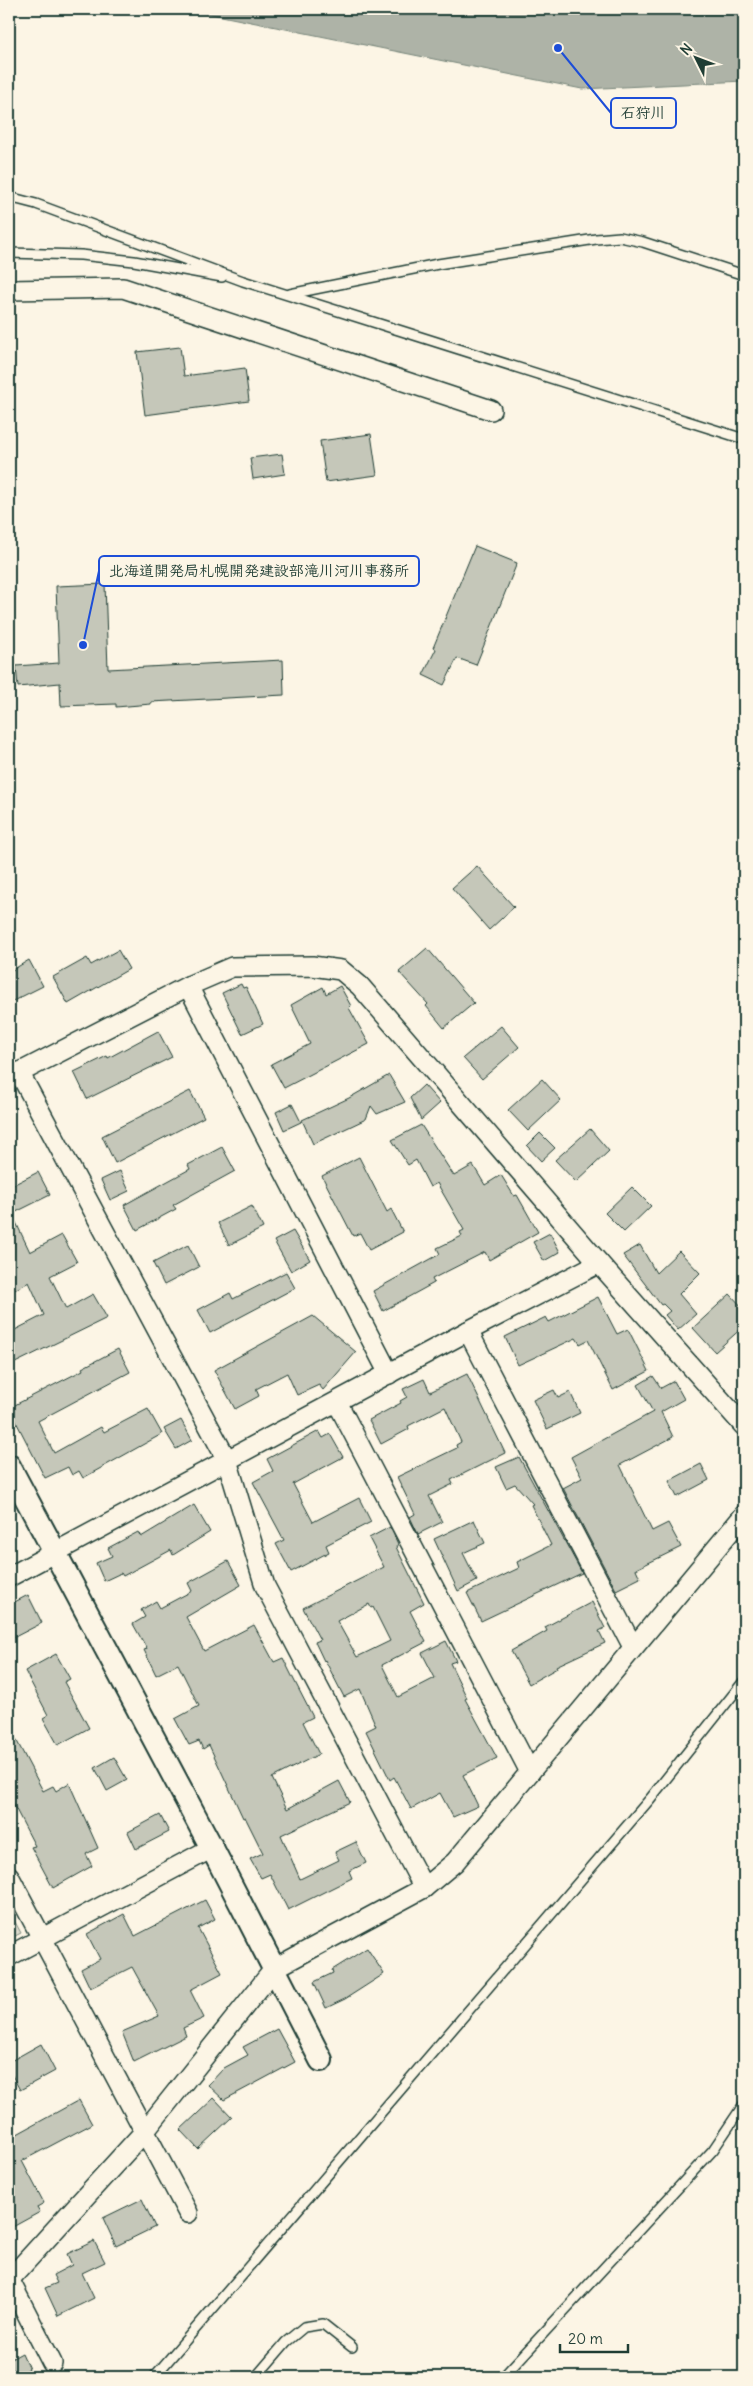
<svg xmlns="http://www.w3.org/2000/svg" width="753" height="2386" viewBox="0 0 753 2386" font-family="Delius,'Klee One',sans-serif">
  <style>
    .green { fill: #dcdacc; stroke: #7e8c80 }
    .water { fill: #aeb3a7; stroke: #758479 }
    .building { fill: #c5c7b9; stroke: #1f3d34; fill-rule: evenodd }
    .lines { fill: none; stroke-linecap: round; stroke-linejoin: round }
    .service-casing { stroke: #1f3d34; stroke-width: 12 }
    .minor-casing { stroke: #1f3d34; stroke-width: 22 }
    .tertiary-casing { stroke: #1f3d34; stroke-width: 26 }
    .service { stroke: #fcf5e5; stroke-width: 9 }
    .minor { stroke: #fcf5e5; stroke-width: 19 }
    .tertiary { stroke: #fcf5e5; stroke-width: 22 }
    .leader { fill: none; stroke: #1d4ed8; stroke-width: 2 }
    .callout-dot { fill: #1d4ed8; stroke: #fcf5e5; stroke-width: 2 }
    .callout { fill: #fcf5e5; stroke: #1d4ed8; stroke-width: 2 }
    .callout-label { font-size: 15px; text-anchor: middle; font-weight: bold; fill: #1f3d34 }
  </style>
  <rect width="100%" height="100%" fill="#fcf5e5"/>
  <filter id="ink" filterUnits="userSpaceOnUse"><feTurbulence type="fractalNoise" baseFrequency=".02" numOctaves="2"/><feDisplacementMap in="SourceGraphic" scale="10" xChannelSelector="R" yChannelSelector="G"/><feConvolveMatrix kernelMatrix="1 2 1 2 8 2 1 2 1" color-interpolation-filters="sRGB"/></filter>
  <g filter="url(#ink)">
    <polygon class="green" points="9,1911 21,1933 9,1939"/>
    <polygon class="water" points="187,9 744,9 744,81 582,89"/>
    <g class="building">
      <polygon points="180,347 184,376 245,368 249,401 145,415 137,352"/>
      <polygon points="371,434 377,475 326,482 320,441"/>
      <polygon points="282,454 285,474 253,479 250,458"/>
      <polygon points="475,546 517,563 476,665 457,658 444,685 423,675 436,649 433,648"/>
      <polygon points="105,584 108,669 283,660 284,695 151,702 151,704 116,707 116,704 61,706 60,683 18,687 16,666 59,663 56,586"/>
      <polygon points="477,866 514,907 489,930 452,888"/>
      <polygon points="427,948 474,1003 444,1028 426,1006 428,1004 399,972"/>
      <polygon points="118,950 129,969 68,1004 53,977 87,958 91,965"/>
      <polygon points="29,960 43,986 9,1003 9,972"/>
      <polygon points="241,984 243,988 246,987 263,1024 242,1034 222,993"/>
      <polygon points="340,986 351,1006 349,1008 369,1044 284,1088 271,1064 310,1044 291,1005 323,987 326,994"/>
      <polygon points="501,1026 519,1047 482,1079 463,1058"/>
      <polygon points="158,1031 172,1057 87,1099 74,1072 107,1056 108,1058"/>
      <polygon points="389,1075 405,1102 377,1114 371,1106 366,1119 313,1144 302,1120 349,1098"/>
      <polygon points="542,1079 561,1100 528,1131 508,1110"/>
      <polygon points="424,1085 440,1103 421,1120 410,1098"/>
      <polygon points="190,1091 204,1117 115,1163 102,1136"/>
      <polygon points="292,1104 301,1122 284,1130 276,1112"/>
      <polygon points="421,1125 454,1176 473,1165 485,1185 501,1175 514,1196 517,1195 538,1232 489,1260 485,1252 432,1279 434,1283 383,1311 373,1291 440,1254 437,1248 462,1236 460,1232 464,1230 437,1183 430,1187 416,1160 408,1165 392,1140"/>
      <polygon points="590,1129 609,1151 576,1182 555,1160"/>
      <polygon points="540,1133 555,1148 541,1161 527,1146"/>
      <polygon points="222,1147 235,1171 173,1205 176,1209 137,1230 124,1205 190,1169 188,1165"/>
      <polygon points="359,1157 387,1212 391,1209 403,1232 369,1250 360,1233 353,1236 322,1176"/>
      <polygon points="120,1171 129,1191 110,1200 101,1180"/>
      <polygon points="38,1172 50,1195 12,1214 30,1252 62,1235 77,1262 50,1276 66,1309 93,1294 107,1318 9,1366 9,1333 44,1315 29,1282 9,1293 9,1187"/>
      <polygon points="632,1187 651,1206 624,1232 605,1213"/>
      <polygon points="252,1206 263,1228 229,1245 218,1223"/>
      <polygon points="293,1231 310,1260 291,1271 274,1241"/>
      <polygon points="550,1233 560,1252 544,1261 533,1242"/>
      <polygon points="188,1245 199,1267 164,1285 153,1263"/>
      <polygon points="640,1245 656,1273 679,1251 700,1273 679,1294 696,1314 678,1330 665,1315 670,1311 663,1304 661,1305 623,1255"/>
      <polygon points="286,1272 295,1288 210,1333 198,1310 230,1293 233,1299"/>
      <polygon points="730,1294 744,1309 744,1326 715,1352 693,1328"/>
      <polygon points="598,1297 617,1334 628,1329 649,1371 613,1390 588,1340 580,1344 576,1338 518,1365 505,1337 546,1317 549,1322"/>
      <polygon points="313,1316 356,1352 323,1390 319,1385 297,1395 287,1373 256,1389 259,1396 235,1409 214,1370"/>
      <polygon points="118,1349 130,1372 38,1421 54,1453 101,1427 104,1432 148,1409 162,1434 83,1478 79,1471 72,1475 68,1467 45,1478 9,1408 83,1370 82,1368"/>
      <polygon points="467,1374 505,1453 451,1480 453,1484 429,1496 442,1522 418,1534 410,1517 415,1514 397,1477 457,1448 456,1445 461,1442 445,1407 408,1426 409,1429 381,1444 369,1420 401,1403 400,1401 407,1397 403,1389 424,1379 430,1392"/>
      <polygon points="653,1376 661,1388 674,1381 684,1399 661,1412 673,1437 620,1465 652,1531 668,1523 681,1547 636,1569 640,1578 616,1590 563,1488 582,1478 571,1457 653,1412 638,1385"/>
      <polygon points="554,1390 558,1398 570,1392 580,1413 547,1429 533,1400"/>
      <polygon points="181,1420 192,1440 176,1449 164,1429"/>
      <polygon points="319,1431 323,1438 330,1434 343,1457 293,1484 313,1522 359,1498 371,1522 326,1545 329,1552 291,1572 276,1544 284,1540 253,1482 273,1471 267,1459"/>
      <polygon points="519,1457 582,1573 481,1621 467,1593 519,1568 517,1562 551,1545 531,1505 533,1504 515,1484 506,1488 496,1467"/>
      <polygon points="701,1464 709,1480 677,1497 669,1481"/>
      <polygon points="194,1505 210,1532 173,1555 171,1550 123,1576 121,1573 104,1581 96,1563 112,1556 108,1548 138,1532 141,1537"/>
      <polygon points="474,1520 485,1543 463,1553 477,1581 458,1591 434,1539"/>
      <path d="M 390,1527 L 398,1544 L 396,1547 L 424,1603 L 410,1611 L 426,1642 L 382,1665 L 398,1697 L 435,1678 L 422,1653 L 446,1641 L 456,1661 L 450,1663 L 467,1698 L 465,1699 L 497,1758 L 463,1775 L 478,1806 L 453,1817 L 440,1793 L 411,1809 L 394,1777 L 390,1780 L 366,1731 L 376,1726 L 360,1689 L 344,1697 L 325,1660 L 324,1661 L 315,1642 L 320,1640 L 303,1608 L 384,1567 L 369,1538 ZM 369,1604 L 371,1608 L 373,1607 L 390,1641 L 357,1657 L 337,1621 Z"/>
      <polygon points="228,1561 241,1585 186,1617 204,1651 254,1625 274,1662 283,1658 294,1680 313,1717 303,1722 319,1754 272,1778 287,1809 339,1781 350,1802 281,1835 300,1879 339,1860 335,1852 356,1842 366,1863 349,1871 352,1878 288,1910 270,1874 261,1878 250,1859 263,1853 245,1817 243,1818 209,1745 203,1749 199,1741 189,1745 175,1719 199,1706 178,1664 156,1675 144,1650 147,1649 133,1624 145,1617 141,1610 156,1601 160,1608 192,1591 188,1583"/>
      <polygon points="28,1595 42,1623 9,1640 9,1605"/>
      <polygon points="592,1602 605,1628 599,1631 605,1643 556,1666 557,1668 529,1684 511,1651 547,1631 545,1627"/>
      <polygon points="56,1654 70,1679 64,1682 89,1728 58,1745 43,1718 48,1715 25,1671"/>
      <polygon points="9,1726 43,1791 53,1786 56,1791 69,1783 98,1848 86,1854 92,1866 53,1888 31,1847 35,1846 9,1796"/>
      <polygon points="114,1757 127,1780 107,1791 95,1768"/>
      <polygon points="160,1815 169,1832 136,1849 128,1832"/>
      <polygon points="205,1900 215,1919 198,1928 222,1973 190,1990 204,2018 183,2028 186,2036 134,2062 122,2032 159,2016 132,1967 90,1988 81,1969 100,1959 87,1934 124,1914 135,1936"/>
      <polygon points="367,1948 384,1974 345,1999 326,2008 314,1982 333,1973 332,1970"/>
      <polygon points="277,2029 295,2062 224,2100 208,2085 224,2068 248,2055 243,2047"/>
      <polygon points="41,2044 55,2071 20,2090 9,2070 9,2062"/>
      <polygon points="214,2098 232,2117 198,2149 180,2130"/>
      <polygon points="79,2100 92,2124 22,2161 44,2203 37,2207 40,2212 9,2229 9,2136 10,2138"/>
      <polygon points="142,2199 155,2227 116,2246 103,2218"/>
      <polygon points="94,2241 105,2262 82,2273 94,2298 58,2316 45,2288 57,2283 53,2275 72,2265 67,2254"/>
      <polygon points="22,2353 29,2369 9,2377 9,2360"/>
    </g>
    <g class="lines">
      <g class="service-casing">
        <g id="service">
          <polyline points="9,197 36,204 243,281 744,439"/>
          <polyline points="9,253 81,255 134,261 222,277"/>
          <polyline points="290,294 438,264 596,239 620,237 643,242 744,275"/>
          <polyline points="154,2377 650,1799 744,1681"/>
          <polyline points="256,2377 286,2342 304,2327 323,2324 352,2347"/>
          <polyline points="503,2377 713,2150 744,2104"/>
        </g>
      </g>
      <g class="minor-casing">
        <g id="minor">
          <polyline points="9,290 123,288 491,410"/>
          <polyline points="188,986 389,1374"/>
          <polyline points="19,1072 227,1460 265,1586 424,1888"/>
          <polyline points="9,1078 188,986 232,967 312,966 341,970 360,986 599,1263 744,1426"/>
          <polyline points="468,1331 633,1647"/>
          <polyline points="337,1402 530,1772"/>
          <polyline points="9,1577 468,1331 599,1263"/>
          <polyline points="9,1876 188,2213"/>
          <polyline points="9,1956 212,1848"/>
          <polyline points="9,2279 52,2363"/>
          <polyline points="9,2280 145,2131 275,1968 424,1888 455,1862 744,1515"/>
        </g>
      </g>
      <g class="tertiary-casing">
        <polyline id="tertiary" points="9,1466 212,1848 321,2060"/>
      </g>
      <use href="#service" class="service"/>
      <use href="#minor" class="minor"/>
      <use href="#tertiary" class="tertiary"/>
    </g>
  </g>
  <path class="leader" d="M558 48L611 113M83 645L99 571"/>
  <g class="callout-dot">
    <circle cx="558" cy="48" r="5"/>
    <circle cx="83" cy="645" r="5"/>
  </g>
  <g class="callout">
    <rect x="611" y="98" width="65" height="30" rx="5"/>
    <rect x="99" y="556" width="320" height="30" rx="5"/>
  </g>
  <g class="callout-label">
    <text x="643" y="118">石狩川</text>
    <text x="259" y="576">北海道開発局札幌開発建設部滝川河川事務所</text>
  </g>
  <rect width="753" height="2386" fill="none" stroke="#fcf5e5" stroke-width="30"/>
  <rect x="15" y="15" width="723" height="2356" fill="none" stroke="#1f3d34" stroke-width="2" filter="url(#ink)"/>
  <g transform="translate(696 58) rotate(312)" stroke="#fcf5e5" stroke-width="4" paint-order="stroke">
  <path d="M0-4L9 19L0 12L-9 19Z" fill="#1f3d34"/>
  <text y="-8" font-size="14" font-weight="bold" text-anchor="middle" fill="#1f3d34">N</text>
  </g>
  <path d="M560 2344v8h68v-8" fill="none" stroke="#1f3d34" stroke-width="2.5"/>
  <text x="568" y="2344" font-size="15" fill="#1f3d34" stroke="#fcf5e5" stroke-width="4" paint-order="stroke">20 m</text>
</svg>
